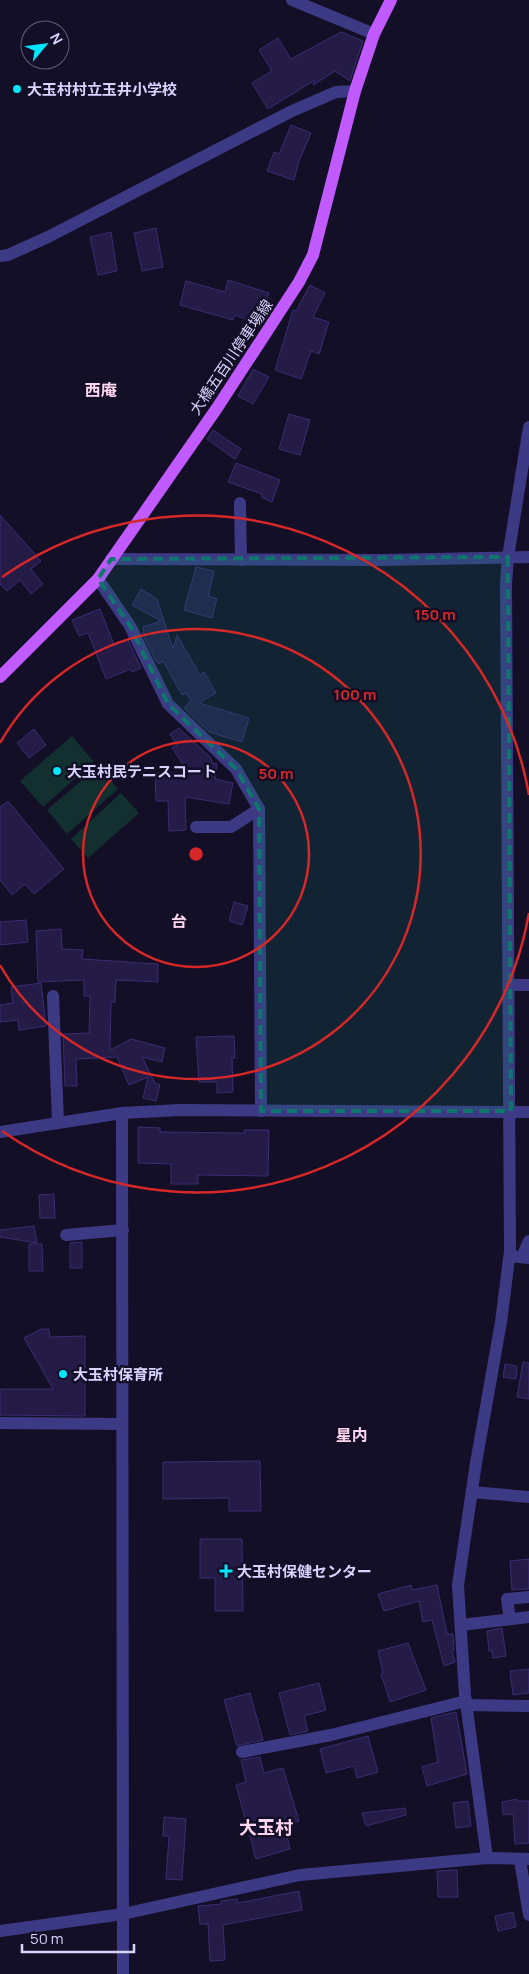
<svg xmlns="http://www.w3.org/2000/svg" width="529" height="1974" viewBox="0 0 529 1974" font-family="Manrope,'Noto Sans JP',sans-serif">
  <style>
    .green { fill: #12302f }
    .building { fill: #241b47; stroke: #3b2d73 }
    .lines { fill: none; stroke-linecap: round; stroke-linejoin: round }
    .minor { stroke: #3d3a85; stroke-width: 12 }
    .major { stroke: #c25bff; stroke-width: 12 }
    .marked { fill: #0f766e; fill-opacity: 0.2; stroke: #0f766e; stroke-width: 4; stroke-dasharray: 10 6; stroke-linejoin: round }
    .ring { fill: none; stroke: #d62828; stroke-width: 2.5 }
    .poi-dot { fill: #00e5ff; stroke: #130f26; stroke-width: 2 }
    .labels { text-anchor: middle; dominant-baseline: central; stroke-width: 5; stroke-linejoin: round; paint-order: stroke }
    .poi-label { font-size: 15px; font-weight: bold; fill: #d9d4ff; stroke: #130f26; text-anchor: start }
    .street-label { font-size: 15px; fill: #d9d4ff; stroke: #130f26 }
    .neighbourhood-label { font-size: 16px; font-weight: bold; fill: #ffd6f0; stroke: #130f26 }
    .quarter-label { font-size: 18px; font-weight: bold; fill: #ffd6f0; stroke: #130f26 }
    .centre { fill: #d62828; stroke: #130f26; stroke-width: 2.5 }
    .ring-label { font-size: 15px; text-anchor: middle; font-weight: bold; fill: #d62828; stroke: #130f26; stroke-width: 5; stroke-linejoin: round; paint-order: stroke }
  </style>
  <rect width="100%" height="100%" fill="#130f26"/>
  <g class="green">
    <polygon points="72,736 94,762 43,807 20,781"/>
    <polygon points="98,766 118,789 67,834 47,810"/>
    <polygon points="121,793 139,813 88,858 71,839"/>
  </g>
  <g class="building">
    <polygon points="341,32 363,41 350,81 335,71 313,85 315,80 268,109 252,83 272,71 259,50 278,38 291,59"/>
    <polygon points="291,125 311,133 299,161 294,180 267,171 274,152 279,154"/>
    <polygon points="156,228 163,267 142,271 134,233"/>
    <polygon points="111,232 117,271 98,275 90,237"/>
    <polygon points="228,280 269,293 257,324 235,315 233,320 180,305 186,281 225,292"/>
    <polygon points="310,285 325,293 313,317 329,322 319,354 311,351 301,379 275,370 293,310 296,311"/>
    <polygon points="253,369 269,377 253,404 238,396"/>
    <polygon points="289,414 310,420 300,455 279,449"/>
    <polygon points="213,430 241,449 235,459 207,439"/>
    <polygon points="236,463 280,480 272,502 261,497 262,494 228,482"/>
    <polygon points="0,515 41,561 31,569 43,584 31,594 20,580 7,591 0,584"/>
    <polygon points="196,567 214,571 208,596 217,599 212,618 184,610"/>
    <polygon points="141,589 157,599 173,649 177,635 200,675 204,672 216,693 199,703 249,718 242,742 209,732 184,708 191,701 186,693 182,695 163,661 159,664 156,661 142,633 144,632 143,627 161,621 132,605"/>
    <polygon points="100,609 113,642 115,645 128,640 141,668 132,672 131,669 106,679 88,633 79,636 72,620"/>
    <polygon points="179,728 211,758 212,763 217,764 215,779 233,783 229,804 185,797 186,830 169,831 168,801 156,801 155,773 189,773 172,748 177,745 170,734"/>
    <polygon points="34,729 46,745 29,758 17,743"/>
    <polygon points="8,801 64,869 34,894 25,884 12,895 0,880 0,807"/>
    <polygon points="234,902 248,906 242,925 229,921"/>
    <polygon points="26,920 28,942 0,945 0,922"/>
    <polygon points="61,929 62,949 83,950 82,959 158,964 158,982 116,980 115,1002 111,1002 110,1050 131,1039 165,1048 162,1062 142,1057 155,1083 160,1085 156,1101 143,1098 148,1077 129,1085 117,1057 76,1059 77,1086 65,1086 63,1034 89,1033 90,996 84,996 84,980 38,982 36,931"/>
    <polygon points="41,983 46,1026 19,1030 18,1020 0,1022 0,1005 13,1003 11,987"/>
    <polygon points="234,1036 235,1058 232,1058 233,1092 217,1093 217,1082 199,1082 196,1037"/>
    <polygon points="138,1127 160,1128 160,1132 245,1133 244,1130 269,1130 268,1176 198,1175 198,1184 171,1184 171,1164 138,1163"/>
    <polygon points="54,1194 55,1218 40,1218 39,1195"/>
    <polygon points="34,1226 37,1243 0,1237 0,1230"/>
    <polygon points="82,1242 82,1268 70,1268 70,1243"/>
    <polygon points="29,1244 42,1244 43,1271 29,1271"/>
    <polygon points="42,1329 49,1329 50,1337 85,1336 85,1416 0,1415 0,1389 53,1389 24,1338"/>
    <polygon points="523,1362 529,1363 529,1399 517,1397"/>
    <polygon points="505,1364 517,1366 516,1379 503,1377"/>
    <polygon points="260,1461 261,1511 229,1511 229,1498 163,1499 163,1462"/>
    <polygon points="200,1539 242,1539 243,1611 215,1611 215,1578 200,1578"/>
    <polygon points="529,1559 529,1589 512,1590 510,1561"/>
    <polygon points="411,1585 412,1590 437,1585 447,1634 453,1634 454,1650 452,1651 455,1662 444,1666 432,1620 423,1622 419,1601 384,1611 378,1594"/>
    <polygon points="502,1628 506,1656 493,1658 492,1651 489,1651 487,1631"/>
    <polygon points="408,1643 426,1690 390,1702 381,1674 383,1673 378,1651"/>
    <polygon points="529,1669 529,1693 513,1695 510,1671"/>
    <polygon points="319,1683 326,1710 304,1716 308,1731 290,1735 279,1693"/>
    <polygon points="250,1693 263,1740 237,1746 224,1700"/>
    <polygon points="456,1712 467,1774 427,1786 422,1767 438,1762 431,1718"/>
    <polygon points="368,1736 378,1772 357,1778 354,1766 326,1773 320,1749"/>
    <polygon points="260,1757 264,1773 283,1768 299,1821 284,1825 290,1849 256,1859 236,1785 246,1782 241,1760"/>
    <polygon points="517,1799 517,1801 529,1801 529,1843 515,1844 513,1814 503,1815 502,1802"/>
    <polygon points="468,1801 471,1826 456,1828 453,1803"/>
    <polygon points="405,1808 406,1815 366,1826 362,1813"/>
    <polygon points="164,1817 186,1819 182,1880 166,1879 169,1836 163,1836"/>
    <polygon points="457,1870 458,1897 438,1897 437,1871"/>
    <polygon points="299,1891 302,1910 223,1925 225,1960 210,1961 208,1924 200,1924 198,1906 221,1904 221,1901 237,1899 238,1903"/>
    <polygon points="513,1912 516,1927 498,1931 495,1916"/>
  </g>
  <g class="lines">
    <g class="minor">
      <polyline points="292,0 374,34"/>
      <polyline points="0,256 8,255 48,237 292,111 336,92 355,91"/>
      <polyline points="240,503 241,560"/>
      <polyline points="111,559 380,560 529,557"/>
      <polyline points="98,579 130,626 168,704 236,769 259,809 261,1111"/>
      <polyline points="196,827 231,827 259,809"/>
      <polyline points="510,985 529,985"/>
      <polyline points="53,996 58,1122"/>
      <polyline points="122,1113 123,1974"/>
      <polyline points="0,1132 122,1113 181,1110 529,1112"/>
      <polyline points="66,1235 123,1230"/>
      <polyline points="510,1256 529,1258"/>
      <polyline points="522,1257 529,1241"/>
      <polyline points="0,1423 122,1424"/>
      <polyline points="472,1492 529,1497"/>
      <polyline points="510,1619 507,1599 529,1597"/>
      <polyline points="461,1625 529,1617"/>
      <polyline points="467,1705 528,1706"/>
      <polyline points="242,1752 331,1735 466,1701"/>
      <polyline points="487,1858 465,1695 458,1585 476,1463 501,1322 510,1251 506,584 508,557 529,427"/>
      <polyline points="520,1860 529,1915"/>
      <polyline points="0,1931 123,1914 300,1875 487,1858 529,1859"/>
    </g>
    <polyline class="major" points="0,677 98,579 217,408 299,282 313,255 355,91 374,34 391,0"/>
  </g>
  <path class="marked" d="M 508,557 L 511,1111 L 261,1111 L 259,809 L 236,769 L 168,704 L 130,626 L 98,579 L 111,559 Z"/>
  <g class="ring">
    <circle cx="196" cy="854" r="113"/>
    <path d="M0 743A225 225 0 1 1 0 965"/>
    <path d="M529 913A338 338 0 0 1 2 1131M2 577A338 338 0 0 1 529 795"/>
  </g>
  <g class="poi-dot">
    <circle cx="17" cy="89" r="5"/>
    <circle cx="57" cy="771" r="5"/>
    <circle cx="63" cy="1374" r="5"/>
    <path d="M223.5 1563.5h5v5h5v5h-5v5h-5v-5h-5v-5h5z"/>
  </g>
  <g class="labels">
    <g class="poi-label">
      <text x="27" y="89">大玉村村立玉井小学校</text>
      <text x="67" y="771">大玉村民テニスコート</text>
      <text x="73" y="1374">大玉村保育所</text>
      <text x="237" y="1571">大玉村保健センター</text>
    </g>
    <g class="street-label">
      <text transform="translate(231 357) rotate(-56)">大橋五百川停車場線</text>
    </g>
    <g class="neighbourhood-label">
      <text x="101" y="390">西庵</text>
      <text x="179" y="921">台</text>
      <text x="352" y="1435">星内</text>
    </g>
    <g class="quarter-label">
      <text x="266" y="1827">大玉村</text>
    </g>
  </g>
  <circle cx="196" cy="854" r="8" class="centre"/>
  <g class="ring-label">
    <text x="435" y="620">150 m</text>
    <text x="355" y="700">100 m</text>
    <text x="276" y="779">50 m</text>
  </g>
  <g transform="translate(45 45) rotate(61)"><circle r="24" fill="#130f26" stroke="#625e7d"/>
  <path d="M0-4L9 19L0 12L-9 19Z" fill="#00e5ff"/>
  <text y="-8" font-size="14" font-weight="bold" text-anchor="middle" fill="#d9d4ff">N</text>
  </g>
  <path d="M22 1944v8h112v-8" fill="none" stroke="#d9d4ff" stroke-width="2.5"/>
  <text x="30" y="1944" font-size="15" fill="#d9d4ff" stroke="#130f26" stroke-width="4" paint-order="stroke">50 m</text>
</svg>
